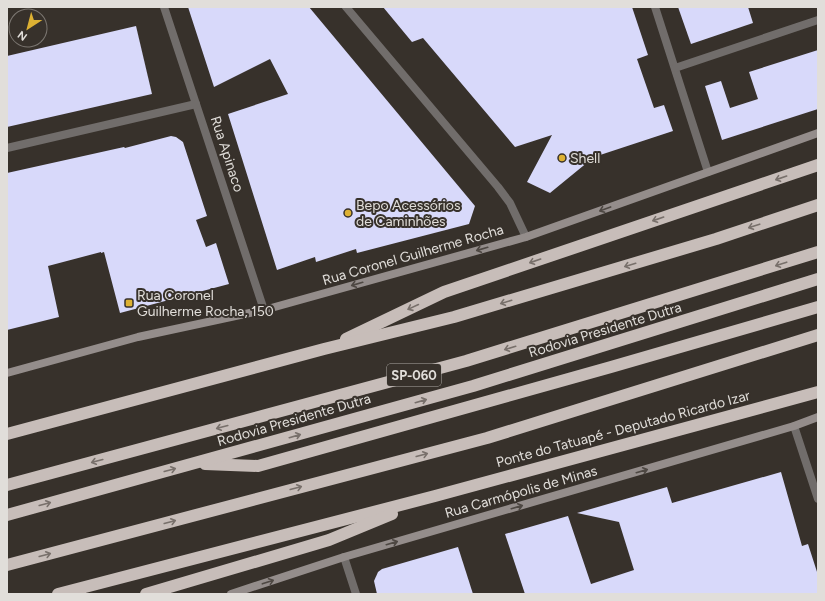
<svg xmlns="http://www.w3.org/2000/svg" width="825" height="601" viewBox="0 0 825 601" font-family="Figtree,sans-serif">
  <style>
    .building { fill: #d8d9fa }
    .lines { fill: none; stroke-linecap: round; stroke-linejoin: round }
    .street { stroke: #716d6b; stroke-width: 8 }
    .secondary { stroke: #948d8b; stroke-width: 8 }
    .highway { stroke: #c7bdb9; stroke-width: 12 }
    .oneway { stroke: #78706b }
    .oneway2 { stroke: #4e4843 }
    .poi-dot { fill: #ddb133; stroke: #37312b; stroke-width: 1.5 }
    .labels { text-anchor: middle; dominant-baseline: central; stroke-width: 4; stroke-linejoin: round; paint-order: stroke }
    .shield { fill: #37312b; stroke: #aeaaa6; stroke-width: 1 }
    .shield-label { font-size: 13px; font-weight: bold; fill: #e1deda }
    .street-label { font-size: 14px; fill: #e1deda; stroke: #37312b }
    .poi-label { font-size: 14px; fill: #e1deda; stroke: #37312b; text-anchor: start }
  </style>
  <rect width="100%" height="100%" fill="#37312b"/>
  <g class="building">
    <polygon points="188,7 309,7 475,206 469,224 357,253 356,249 316,262 315,257 277,270 228,114 288,94 270,59 214,87"/>
    <polygon points="383,7 632,7 648,55 637,59 654,108 664,105 673,131 594,157 550,193 527,182 552,135 515,147 423,38 412,42"/>
    <polygon points="678,7 748,7 753,23 691,44"/>
    <polygon points="136,26 152,94 7,127 7,56"/>
    <polygon points="818,50 818,109 722,140 705,86 721,81 730,108 758,99 749,72"/>
    <polygon points="171,136 176,137 183,142 207,216 196,220 206,247 216,243 229,284 120,313 104,252 101,253 101,252 48,266 59,317 7,330 7,173 124,147 125,148"/>
    <polygon points="781,472 802,546 808,544 818,575 818,594 525,594 505,534 568,516 591,584 634,570 619,522 577,513 667,487 672,503"/>
    <polygon points="458,547 473,594 377,594 374,581 378,572 382,569"/>
  </g>
  <g class="lines">
    <g class="street">
      <polyline points="164,7 264,310"/>
      <polyline points="346,7 498,187 510,203 526,237"/>
      <polyline points="655,7 708,172"/>
      <polyline points="675,68 818,20"/>
      <polyline points="7,148 196,104"/>
      <polyline points="794,426 818,499"/>
      <polyline points="344,557 356,594"/>
    </g>
    <g class="secondary">
      <polyline points="7,373 138,337 264,310 526,237 818,133"/>
      <polyline points="231,594 344,557 794,426 818,417"/>
    </g>
    <g class="highway">
      <polyline points="346,339 444,292 818,165"/>
      <polyline points="7,434 324,349 454,317 716,239 818,205"/>
      <polyline points="205,464 258,466 611,367 818,307"/>
      <polyline points="7,485 466,361 818,252"/>
      <polyline points="7,515 473,386 818,279"/>
      <polyline points="7,565 487,438 818,335"/>
      <polyline points="58,594 435,496 818,392"/>
      <polyline points="146,594 329,540 392,514"/>
    </g>
  </g>
  <defs><path id="oneway-shaft" d="M-6 0H5M1.5-3L5.5 0L1.5 3" fill="none" stroke-width="1.6" stroke-linecap="round" stroke-linejoin="round"/></defs>
  <g class="oneway">
    <use href="#oneway-shaft" transform="translate(781 178) rotate(161)"/>
    <use href="#oneway-shaft" transform="translate(658 219) rotate(161)"/>
    <use href="#oneway-shaft" transform="translate(754 226) rotate(162)"/>
    <use href="#oneway-shaft" transform="translate(535 261) rotate(161)"/>
    <use href="#oneway-shaft" transform="translate(781 264) rotate(162)"/>
    <use href="#oneway-shaft" transform="translate(630 265) rotate(163)"/>
    <use href="#oneway-shaft" transform="translate(506 302) rotate(163)"/>
    <use href="#oneway-shaft" transform="translate(413 307) rotate(155)"/>
    <use href="#oneway-shaft" transform="translate(510 348) rotate(163)"/>
    <use href="#oneway-shaft" transform="translate(421 401) rotate(-16)"/>
    <use href="#oneway-shaft" transform="translate(222 427) rotate(165)"/>
    <use href="#oneway-shaft" transform="translate(295 436) rotate(-16)"/>
    <use href="#oneway-shaft" transform="translate(422 455) rotate(-15)"/>
    <use href="#oneway-shaft" transform="translate(97 461) rotate(165)"/>
    <use href="#oneway-shaft" transform="translate(170 470) rotate(-15)"/>
    <use href="#oneway-shaft" transform="translate(296 488) rotate(-15)"/>
    <use href="#oneway-shaft" transform="translate(45 504) rotate(-15)"/>
    <use href="#oneway-shaft" transform="translate(170 522) rotate(-15)"/>
    <use href="#oneway-shaft" transform="translate(45 555) rotate(-15)"/>
  </g>
  <g class="oneway2">
    <use href="#oneway-shaft" transform="translate(605 209) rotate(160)"/>
    <use href="#oneway-shaft" transform="translate(482 249) rotate(164)"/>
    <use href="#oneway-shaft" transform="translate(357 284) rotate(164)"/>
    <use href="#oneway-shaft" transform="translate(642 471) rotate(-16)"/>
    <use href="#oneway-shaft" transform="translate(517 507) rotate(-16)"/>
    <use href="#oneway-shaft" transform="translate(392 543) rotate(-16)"/>
    <use href="#oneway-shaft" transform="translate(268 582) rotate(-18)"/>
  </g>
  <g class="poi-dot">
    <circle cx="562" cy="158" r="4"/>
    <circle cx="348" cy="213" r="4"/>
    <rect x="125" y="299" width="8" height="8" rx="2"/>
  </g>
  <g class="labels">
    <rect class="shield" x="387" y="364" width="54" height="22" rx="3"/>
    <g class="shield-label">
      <text x="414" y="375">SP-060</text>
    </g>
    <g class="street-label">
      <text transform="translate(227 154) rotate(72)">Rua Apinaco</text>
      <text transform="translate(413 255) rotate(-16)">Rua Coronel Guilherme Rocha</text>
      <text transform="translate(605 330) rotate(-17)">Rodovia Presidente Dutra</text>
      <text transform="translate(294 420) rotate(-16)">Rodovia Presidente Dutra</text>
      <text transform="translate(623 429) rotate(-15)">Ponte do Tatuapé - Deputado Ricardo Izar</text>
      <text transform="translate(521 492) rotate(-16)">Rua Carmópolis de Minas</text>
    </g>
    <g class="poi-label">
      <text x="570" y="158">Shell</text>
      <text x="356" y="205">Bepo Acessórios<tspan x="356" dy="16">de Caminhões</tspan></text>
      <text x="137" y="295">Rua Coronel<tspan x="137" dy="16">Guilherme Rocha, 150</tspan></text>
    </g>
  </g>
  <rect width="825" height="601" fill="none" stroke="#e1deda" stroke-width="16"/>
  <g transform="translate(28 28) rotate(216)"><circle r="19" fill="#37312b" stroke="#7b7671"/>
  <path d="M0-3L7 15L0 10L-7 15Z" fill="#ddb133"/>
  <text y="-6" font-size="11" font-weight="bold" text-anchor="middle" fill="#e1deda">N</text>
  </g>
</svg>
